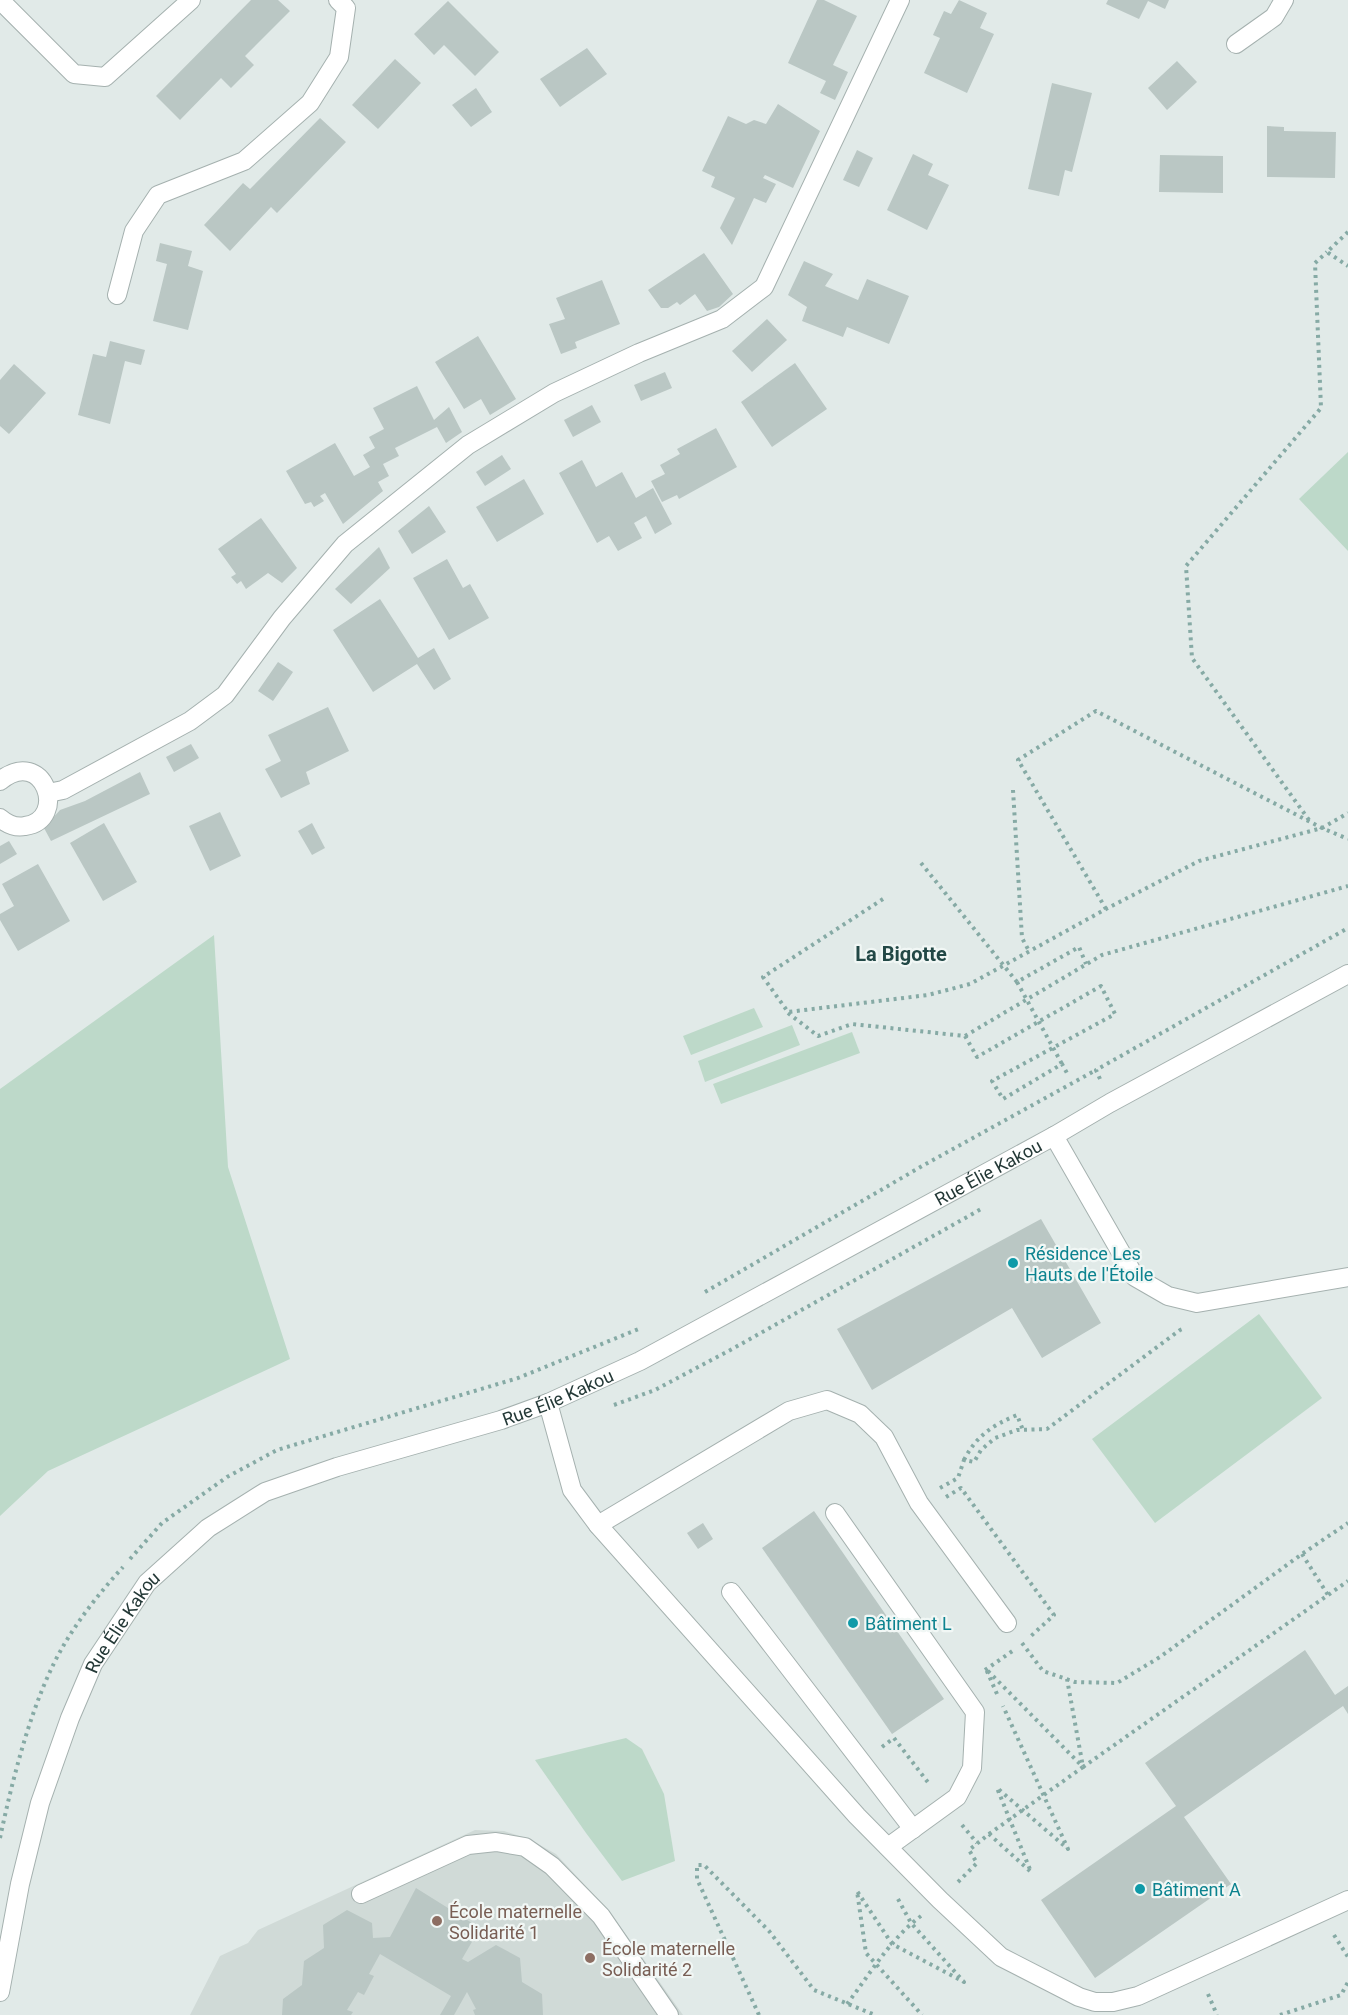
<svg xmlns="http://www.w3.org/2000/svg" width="1348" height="2015" viewBox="0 0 1348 2015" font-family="Roboto,sans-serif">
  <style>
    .built { fill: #d0dad7 }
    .green { fill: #bdd9c9 }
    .building { fill: #bac7c4 }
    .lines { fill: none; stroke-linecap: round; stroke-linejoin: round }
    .minor-casing { stroke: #a5b1af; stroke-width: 20 }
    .path { stroke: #86aaa5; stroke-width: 4; stroke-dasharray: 3 4.5; stroke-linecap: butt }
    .minor { stroke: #fff; stroke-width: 18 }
    .culture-dot { fill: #0f9aa8; stroke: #f1f7f5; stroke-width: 2 }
    .education-dot { fill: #8d6e63; stroke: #f1f7f5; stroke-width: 2 }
    .labels { text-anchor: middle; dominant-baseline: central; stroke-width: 4.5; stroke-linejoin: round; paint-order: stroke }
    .street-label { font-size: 18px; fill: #243937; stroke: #f1f7f5 }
    .culture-label { font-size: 18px; fill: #0d838f; stroke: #f1f7f5; text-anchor: start }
    .education-label { font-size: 18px; fill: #785e54; stroke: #f1f7f5; text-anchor: start }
    .neighbourhood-label { font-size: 20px; font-weight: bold; fill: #224846; stroke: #f1f7f5 }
  </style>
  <rect width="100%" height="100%" fill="#e1eae8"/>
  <polygon class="built" points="475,1830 504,1831 529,1839 556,1854 610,1912 683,2015 190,2015 220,1956 248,1943 258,1930"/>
  <g class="green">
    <polygon points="1348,452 1348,551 1299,499"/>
    <polygon points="214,935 228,1167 290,1359 48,1471 0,1516 0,1089"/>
    <polygon points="754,1008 763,1027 691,1055 683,1036"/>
    <polygon points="792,1025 800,1045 705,1082 698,1061"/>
    <polygon points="852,1032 860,1053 721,1104 713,1084"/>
    <polygon points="1259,1314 1322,1398 1155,1523 1092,1439"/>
    <polygon points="626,1738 642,1749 664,1794 675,1861 622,1881 586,1833 535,1760"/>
  </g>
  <g class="building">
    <polygon points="251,0 278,0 290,11 245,56 254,65 231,88 221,78 180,120 156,96"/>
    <polygon points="817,0 824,0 857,16 833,65 848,72 835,100 820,93 826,81 788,63"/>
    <polygon points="959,0 987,13 980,28 994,34 967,93 924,73 940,38 933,35 944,11 951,14"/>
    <polygon points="1108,0 1169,0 1165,9 1148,1 1139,19 1106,4"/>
    <polygon points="448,1 499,52 475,76 444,45 434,55 414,34"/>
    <polygon points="587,48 607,74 560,107 540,79"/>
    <polygon points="395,59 421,83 378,129 352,105"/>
    <polygon points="1177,61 1197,82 1167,110 1148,88"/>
    <polygon points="1052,83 1092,93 1072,172 1065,170 1059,196 1028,189"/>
    <polygon points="476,88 492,112 471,127 452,105"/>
    <polygon points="778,104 820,131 793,188 765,175 763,178 776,184 766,203 754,198 732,245 720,228 735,198 711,187 715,177 702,171 728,116 746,124 754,120 766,124"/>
    <polygon points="320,118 346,142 277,213 271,207 230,251 204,225 243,183 250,189"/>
    <polygon points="1267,126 1284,127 1284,131 1336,132 1335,178 1267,177"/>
    <polygon points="857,150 873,158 859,187 843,180"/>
    <polygon points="913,154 933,164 928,175 949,185 927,230 887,210"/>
    <polygon points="1160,155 1223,156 1223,193 1159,192"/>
    <polygon points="160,243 192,251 188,266 203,271 188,330 153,321 167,264 156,261"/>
    <polygon points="704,253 733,294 719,307 707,311 695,294 680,305 677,302 668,308 661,308 648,290"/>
    <polygon points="804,261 833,274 825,286 858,300 867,279 909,296 889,344 847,327 843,337 802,321 807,307 788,295"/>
    <polygon points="602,280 620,324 575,342 577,348 561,354 549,324 565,319 556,298"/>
    <polygon points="767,319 787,340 752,372 732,351"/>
    <polygon points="478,336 516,399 490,415 481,399 464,409 435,362"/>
    <polygon points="110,341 145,350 141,365 125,361 110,424 78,415 93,354 106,357"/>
    <polygon points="795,363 827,409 772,447 741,402"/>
    <polygon points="14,364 46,393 9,434 0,426 0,380"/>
    <polygon points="665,372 672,388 641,401 634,385"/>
    <polygon points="417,386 434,420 449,407 462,432 446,443 437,427 395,448 399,456 383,464 389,476 378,482 383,491 343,524 325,493 320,496 324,501 314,507 311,502 305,504 286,471 335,443 354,476 370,467 363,455 375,448 369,437 384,429 373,408"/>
    <polygon points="592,405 601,422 573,437 564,420"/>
    <polygon points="716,428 737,467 679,499 677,495 662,502 651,481 665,474 660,465 680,454 677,449"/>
    <polygon points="502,455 511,469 485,486 476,472"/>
    <polygon points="582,460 596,487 622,472 636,498 653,488 672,524 655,534 646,516 634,523 642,538 618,551 609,536 597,543 559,473"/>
    <polygon points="524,479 544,514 497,542 476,507"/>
    <polygon points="429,506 446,532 412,554 398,531"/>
    <polygon points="261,518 297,568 282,583 268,573 246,589 241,581 237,584 231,577 236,574 218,549"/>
    <polygon points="379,547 390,568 351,604 335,589"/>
    <polygon points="447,559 463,588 470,584 489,618 449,640 413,578"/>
    <polygon points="380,599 418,658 434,648 451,679 434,690 417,664 373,692 333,630"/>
    <polygon points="278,662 293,672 273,701 258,691"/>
    <polygon points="328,707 349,751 306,772 310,784 281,798 265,769 281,761 268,735"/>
    <polygon points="191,744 199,758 174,772 166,757"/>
    <polygon points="140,772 150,794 51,841 44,828 60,810 85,801"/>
    <polygon points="220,812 241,856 210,871 189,826"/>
    <polygon points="104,823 137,882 103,901 70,843"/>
    <polygon points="312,823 325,848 312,855 298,831"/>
    <polygon points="9,841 17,854 0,864 0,846"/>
    <polygon points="38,864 70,921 18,951 0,920 0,914 14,906 2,884"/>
    <polygon points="1041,1219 1101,1323 1042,1358 1012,1308 872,1390 837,1329"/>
    <polygon points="814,1511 944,1699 892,1734 762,1548"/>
    <polygon points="703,1523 713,1539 698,1549 687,1533"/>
    <polygon points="1305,1650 1335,1695 1348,1686 1348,1714 1343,1706 1184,1817 1231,1884 1095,1978 1041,1900 1176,1806 1145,1763"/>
    <polygon points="416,1888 480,1928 462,1959 468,1962 496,1945 520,1958 522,1982 542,1994 543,2015 475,2015 473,2010 476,2009 467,1992 454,2015 440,2015 451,1996 380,1954 369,1974 374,1976 364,1995 358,1992 347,2010 353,2012 351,2015 282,2015 283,1999 302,1985 304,1961 324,1948 323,1925 347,1910 372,1923 373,1938 390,1937"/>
  </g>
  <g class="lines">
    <g class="minor-casing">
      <g id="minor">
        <polyline points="0,0 74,74 105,77 191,0"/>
        <polyline points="1236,44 1274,17 1284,0"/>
        <polyline points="117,295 134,231 158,195 244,161 310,103 339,57 346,8 338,0"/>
        <path d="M 0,781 C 44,745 69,820 25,826 C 15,828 7,824 0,818"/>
        <polyline points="48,793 63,790 190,721 225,695 282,618 345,544 468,445 554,393 639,353 722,319 764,287 900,0"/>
        <polyline points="1054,1136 1135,1277 1168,1296 1197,1303 1348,1277"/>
        <polyline points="548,1403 572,1490 598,1525 857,1816 940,1900 1001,1957 1079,1997 1095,2002 1113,2002 1138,1996 1348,1900"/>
        <polyline points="835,1513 975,1712 972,1768 957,1797 888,1847"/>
        <polyline points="598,1525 789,1411 827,1400 860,1414 884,1437 919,1503 1007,1623"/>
        <polyline points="731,1592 913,1829"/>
        <polyline points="361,1894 468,1845 496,1842 525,1847 552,1866 601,1916 669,2015"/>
        <path id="s1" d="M 0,1992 L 20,1884 L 40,1803 L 70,1718 L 93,1664 L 147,1583 L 208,1528 L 265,1492 L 337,1467 L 501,1420 L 548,1403 L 640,1361 L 1054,1136 L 1110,1103 L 1348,974"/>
      </g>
    </g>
    <g class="path">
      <polyline points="1348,232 1327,252 1348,266"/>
      <polyline points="1013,790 1022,938 1029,951"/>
      <polyline points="1309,820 1192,658 1186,566 1321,408 1315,263 1327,252"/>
      <polyline points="921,863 1017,982 1079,947 1086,964"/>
      <polyline points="883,899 763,977 788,1012 928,995 970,984 1106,909 1199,861 1322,828 1348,813"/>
      <polyline points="1106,909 1018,760 1096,711 1322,828 1348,839"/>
      <polyline points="1017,982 1062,1064"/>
      <polyline points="788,1013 818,1036 852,1024 965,1036 1102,955 1348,886"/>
      <polyline points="965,1036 977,1057 1101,986 1115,1014 992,1081 1003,1099 1062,1064 1068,1075"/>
      <polyline points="1100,1079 1096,1070 1348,928"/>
      <polyline points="705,1292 924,1165 1096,1070"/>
      <polyline points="614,1405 655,1390 734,1348 983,1208"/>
      <path d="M 964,1460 C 976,1436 993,1425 1017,1415 L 1023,1430"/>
      <polyline points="940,1488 958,1478 964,1460 974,1462 981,1450 995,1438 1017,1430 1047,1429 1180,1330 1185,1328"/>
      <polyline points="946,1497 961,1488 1054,1615 1031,1636"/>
      <polyline points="1302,1554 1328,1595"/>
      <polyline points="130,1559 162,1523 227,1477 277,1450 518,1378 641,1328"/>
      <polyline points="1022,1643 1043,1671 1075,1682 1117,1683 1160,1657 1302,1554 1348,1523"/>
      <polyline points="985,1670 1014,1650"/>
      <polyline points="997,1694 986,1669 1083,1767 1348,1581"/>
      <polyline points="882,1747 894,1738 930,1785"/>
      <polyline points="962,1825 977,1843"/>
      <polyline points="989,1834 1083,1767 1067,1679"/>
      <path d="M 0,1838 C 13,1777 33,1696 65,1643 C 81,1616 102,1590 123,1567"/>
      <polyline points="958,1882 977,1863 969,1850 989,1834 1031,1872 997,1788 1068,1849 1003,1706"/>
      <polyline points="898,1899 911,1923 964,1982 892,1944 857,1891 866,1953 922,2015"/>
      <polyline points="1334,1935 1348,1957"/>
      <polyline points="1208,1994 1217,2015"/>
      <path d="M 847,2004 C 870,1974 891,1938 921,1916"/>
      <polyline points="759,2015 697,1879 697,1865 704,1865 769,1931 814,1990 875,2015"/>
      <polyline points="1280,2015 1341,1995 1348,1982"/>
    </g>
    <use href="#minor" class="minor"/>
  </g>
  <g class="culture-dot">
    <circle cx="1013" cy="1263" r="6"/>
    <circle cx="853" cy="1623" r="6"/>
    <circle cx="1140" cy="1889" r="6"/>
  </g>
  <g class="education-dot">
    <circle cx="437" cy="1921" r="6"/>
    <circle cx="590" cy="1958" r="6"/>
  </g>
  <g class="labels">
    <g class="street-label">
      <text stroke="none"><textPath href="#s1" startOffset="1383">Rue Élie Kakou</textPath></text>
      <text stroke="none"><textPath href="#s1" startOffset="897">Rue Élie Kakou</textPath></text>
      <text stroke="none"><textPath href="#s1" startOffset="393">Rue Élie Kakou</textPath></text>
    </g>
    <g class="culture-label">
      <text x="1025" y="1253">Résidence Les<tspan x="1025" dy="21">Hauts de l'Étoile</tspan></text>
      <text x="865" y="1623">Bâtiment L</text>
      <text x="1152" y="1889">Bâtiment A</text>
    </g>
    <g class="education-label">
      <text x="449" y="1911">École maternelle<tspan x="449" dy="21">Solidarité 1</tspan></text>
      <text x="602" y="1948">École maternelle<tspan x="602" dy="21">Solidarité 2</tspan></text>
    </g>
    <g class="neighbourhood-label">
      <text x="901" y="954">La Bigotte</text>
    </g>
  </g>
</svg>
